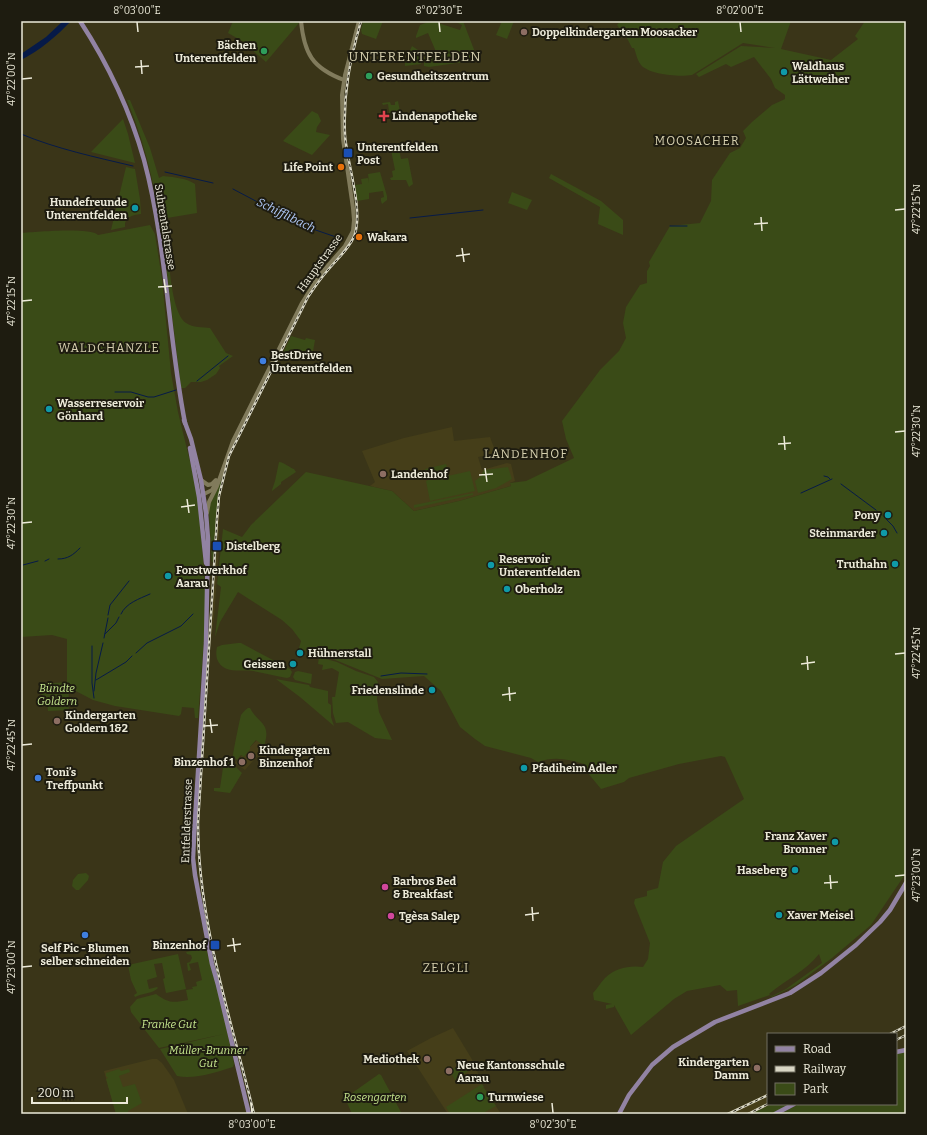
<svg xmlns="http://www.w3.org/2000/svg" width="927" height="1135" viewBox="0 0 927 1135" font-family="Bitter,serif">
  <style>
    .built { fill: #453e19 }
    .green { fill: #3a4b17; fill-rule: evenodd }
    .water { fill: #061a48 }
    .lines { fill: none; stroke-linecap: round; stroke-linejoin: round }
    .stream { stroke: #061a48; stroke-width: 1 }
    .secondary { stroke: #817b5c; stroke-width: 4 }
    .primary { stroke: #9283a3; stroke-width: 4.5 }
    .rail-casing { stroke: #d8d6c4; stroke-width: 2.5 }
    .rail { stroke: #1e1c10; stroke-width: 1; stroke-dasharray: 3; stroke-linecap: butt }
    .ticks { fill: none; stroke: #ecead9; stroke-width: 1.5 }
    .education-dot { fill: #8d6e63; stroke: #1e1c10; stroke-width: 1.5 }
    .leisure-dot { fill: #2e9e5b; stroke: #1e1c10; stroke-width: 1.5 }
    .culture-dot { fill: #0f9aa8; stroke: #1e1c10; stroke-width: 1.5 }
    .health-dot { fill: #e0444e; stroke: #1e1c10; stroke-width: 1.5 }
    .transit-dot { fill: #1a4fb4; stroke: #1e1c10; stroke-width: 1.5 }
    .food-dot { fill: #e8710a; stroke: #1e1c10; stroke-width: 1.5 }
    .shop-dot { fill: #3f7fe0; stroke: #1e1c10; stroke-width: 1.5 }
    .hotel-dot { fill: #d1479c; stroke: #1e1c10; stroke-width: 1.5 }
    .labels { text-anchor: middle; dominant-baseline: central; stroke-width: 4; stroke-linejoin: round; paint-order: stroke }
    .poi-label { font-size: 11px; font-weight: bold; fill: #ecead9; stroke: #1e1c10; text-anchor: start }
    .street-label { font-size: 11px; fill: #ecead9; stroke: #1e1c10 }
    .park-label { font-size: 11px; font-style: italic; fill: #c6e78e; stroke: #1e1c10 }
    .neighbourhood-label { font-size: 12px; letter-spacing: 1px; fill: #d5cfae; stroke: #1e1c10 }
    .water-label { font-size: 12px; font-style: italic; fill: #b2cbfa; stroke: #1e1c10 }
    .quarter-label { font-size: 13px; letter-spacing: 1px; fill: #d5cfae; stroke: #1e1c10 }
    .neatline { fill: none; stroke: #ecead9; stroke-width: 1.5 }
    .ticks-label { font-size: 10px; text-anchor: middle; fill: #ecead9 }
  </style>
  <rect width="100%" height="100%" fill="#3a3518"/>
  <g class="built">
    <polygon points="452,427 454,441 490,437 496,453 478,457 482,470 507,463 511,464 515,481 510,483 511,486 459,501 414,511 392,491 370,486 375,482 362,451 404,438"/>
    <polygon points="217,506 219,506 219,550 214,618 210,648 199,816 200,858 198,858 198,822"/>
    <polygon points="257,740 264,746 260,753 245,770 235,763 242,755 244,757 250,747"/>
    <polygon points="201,874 210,931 219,973 241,1058 239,1058 211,940 199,875"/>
    <polygon points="453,1028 476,1066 480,1082 501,1114 448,1114 407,1051 431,1038"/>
    <polygon points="152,1059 157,1059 162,1063 174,1080 188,1114 116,1114 104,1071"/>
    <polygon points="768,1093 768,1104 772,1104 751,1114 724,1114"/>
  </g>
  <g class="green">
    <polygon points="233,21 299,21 299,23 266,62 242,41 228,33"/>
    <polygon points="363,21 383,21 376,39 362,34 361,30"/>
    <polygon points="431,21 438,21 438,23 460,30 462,25 454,21 463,21 478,60 429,67 424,66 424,57 425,59 437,54 428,33 416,38 416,36 420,25"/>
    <polygon points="502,21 514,21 507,39 496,35"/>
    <path d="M 620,21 L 791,21 L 781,49 L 831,60 L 858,39 L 855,36 L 865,21 L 906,21 L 906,873 L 871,925 L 832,958 L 796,985 L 772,997 L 770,995 L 738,1006 L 737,990 L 727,991 L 720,985 L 687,991 L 674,999 L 631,1035 L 614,1005 L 614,1007 L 606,1009 L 606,1005 L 612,1004 L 594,1000 L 593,993 C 597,989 600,983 605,978 C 615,968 630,965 643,967 L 648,959 L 650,943 L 634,903 L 635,899 L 647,896 L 647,891 L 658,888 L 663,862 L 676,846 L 744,799 L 725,757 L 721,756 L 679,764 L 629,778 L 624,782 L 601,789 L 583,767 L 584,764 C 568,759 554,756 538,762 L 531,758 L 485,746 L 475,739 L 460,727 L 441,691 L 424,676 L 382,679 L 323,655 L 322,656 L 301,649 L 299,648 L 301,641 L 292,629 L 282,620 L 238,592 L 220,622 L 215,637 L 221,587 L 217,584 L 223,529 L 242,537 L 251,525 L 306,472 L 392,491 L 414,511 L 459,501 L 511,486 L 510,483 L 526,481 L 574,458 L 566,439 L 562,421 L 600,370 L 619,351 L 626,338 L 623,323 L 626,307 L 640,285 L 647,283 L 647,271 L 650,266 L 649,262 L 670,226 L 700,223 L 711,201 L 712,180 L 730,153 L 740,148 L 746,138 L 743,131 L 752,122 L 772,105 L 785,99 L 785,95 L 775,88 L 771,79 L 754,57 L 731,67 L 726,64 L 699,77 L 696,74 L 741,46 L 775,48 L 743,43 L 692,75 C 679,77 650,75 641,65 C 637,60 636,53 634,48 L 632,48 L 628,40 L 617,25 ZM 819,954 L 822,963 L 786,989 L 772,996 L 769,994 C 785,980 806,971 819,954 Z"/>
    <polygon points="412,46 418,50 421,64 405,66 405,61"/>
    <path d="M 127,100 L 130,100 L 150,148 L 159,178 L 163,176 C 173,177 186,178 195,184 L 197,213 L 167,218 L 167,217 L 164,219 L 165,222 L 166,222 C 168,243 169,312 186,323 C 193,328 203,327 210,328 L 226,353 L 233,356 L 219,366 L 220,368 L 216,374 L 207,380 L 201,382 L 191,382 L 185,388 L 181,388 C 177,352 172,317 168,281 C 161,219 152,159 127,100 Z"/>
    <polygon points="398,101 402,122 397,122 396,118 390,119 388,104 383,105 382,103 390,102 391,105 395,105 395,102"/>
    <polygon points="312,111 318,114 321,121 317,127 316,132 330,135 312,155 283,141"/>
    <polygon points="123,119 128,134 135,163 91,152"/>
    <polygon points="399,149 401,159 408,158 413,184 409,187 406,180 391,180 390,178 393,177 392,171 395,170 391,150"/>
    <path d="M 126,167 L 135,169 L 140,199 L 141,214 C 132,215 124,217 125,227 L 111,230 Z"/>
    <polygon points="380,172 387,196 387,200 382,204 381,201 381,198 384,197 383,191 369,193 369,199 357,201 355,185 362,184 361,179 368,178 369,183 368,174"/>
    <polygon points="551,174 601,201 623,220 623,235 598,224 600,207 549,178"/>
    <polygon points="512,192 532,200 527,210 508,203"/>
    <path d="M 150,225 L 155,234 L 162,279 L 171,373 L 178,412 L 193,474 L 198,499 L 204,570 L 206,611 L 198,718 L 195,718 L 194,708 L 182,707 L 181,714 L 179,716 L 115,706 L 93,700 L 70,688 L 67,682 L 67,639 L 52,635 L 21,637 L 21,233 C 35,232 90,227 98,235 Z"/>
    <polygon points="291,336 305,340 306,338 315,340 312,357 299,355 297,360 282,355"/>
    <path d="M 279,462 C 284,462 290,468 294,469 L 296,472 L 281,482 L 281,484 L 272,491 L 272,490 L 275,481 Z"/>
    <polygon points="446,464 449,475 430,480 470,471 475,491 430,501 426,481 428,480 425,469"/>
    <polygon points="508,467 512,479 496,488 478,493 475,481 480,477 484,470"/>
    <polygon points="222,477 216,516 213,562 212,562 209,513 210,505"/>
    <polygon points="473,493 473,495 414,508 414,505"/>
    <path d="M 238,643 L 241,643 L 290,669 L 292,672 L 290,677 L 287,678 C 276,676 265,673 253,671 C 241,669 223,675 217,659 C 216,655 216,651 217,647 L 222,645 Z"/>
    <polygon points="319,657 337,662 356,671 374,677 378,682 377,699 379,712 392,740 375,738 348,722 336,723 333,713 332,697 335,697 339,672 332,668 322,670 323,665 318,664"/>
    <polygon points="298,671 312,674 311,684 295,680 293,677 295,672"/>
    <polygon points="276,679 309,685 310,687 328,691 328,703 331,705 331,717 334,726 300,697"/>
    <path d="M 67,682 C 70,691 68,700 69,710 L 48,711 L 47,700 L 42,700 L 40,684 Z"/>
    <path d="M 248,708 L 250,708 C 258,724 272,722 264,746 L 256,740 L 250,747 L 250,749 L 244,757 L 241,755 L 237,760 L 233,756 C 233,753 240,718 241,715 C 243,712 245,710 248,708 Z"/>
    <polygon points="224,761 230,761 229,767 236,767 242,773 230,793 214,791 214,788 220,788"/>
    <polygon points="86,873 89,876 88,880 79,890 76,890 72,886 73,880 78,874"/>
    <path d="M 202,949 L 207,951 L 208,956 L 217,985 L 234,1064 L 233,1067 C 217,1072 194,1080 177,1076 L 160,1049 L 224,1034 L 159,1048 L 131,1012 L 130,1007 L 137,999 L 156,994 C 168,1003 173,1003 188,1000 L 186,990 L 193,989 L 192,987 L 197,986 L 196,982 L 202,980 L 198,962 L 189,964 L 191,970 L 188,971 L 187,963 L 190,962 L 192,958 L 191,955 L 187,954 L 186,952 Z"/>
    <path d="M 178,954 L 186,989 L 166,993 L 163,979 L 165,978 L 162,963 L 154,964 L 157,977 L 147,980 L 149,989 L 157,987 L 158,988 C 152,994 142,993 135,997 L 134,995 L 137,993 L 131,980 L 128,965 Z"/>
    <polygon points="906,1052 906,1114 780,1114 799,1104 896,1104 896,1054"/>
    <polygon points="465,1062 470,1070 455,1080 450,1071"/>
    <polygon points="119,1069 121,1071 129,1069 130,1072 119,1076 123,1087 135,1084 142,1103 128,1111 128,1114 116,1114 106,1079 108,1078 106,1076 106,1073"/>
    <polygon points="379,1074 381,1075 402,1114 352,1114 345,1098"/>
    <polygon points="482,1084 484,1087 477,1092 484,1088 496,1106 485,1112 485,1114 450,1114 446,1107"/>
    <polygon points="772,1104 791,1104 772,1114 751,1114"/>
  </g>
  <path class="water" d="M 63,21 L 71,21 C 57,36 39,51 21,60 L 21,54 L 46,37 Z"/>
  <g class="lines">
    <g class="stream">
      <path d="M 21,134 C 57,149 95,157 133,166"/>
      <polyline points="165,172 213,183"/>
      <polyline points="233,189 301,225 339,238"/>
      <polyline points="410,218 483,210"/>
      <polyline points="670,226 687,226"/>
      <polyline points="197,381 228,356"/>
      <polyline points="115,392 131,392 148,397 154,397 176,390"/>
      <polyline points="824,476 828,477 830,479"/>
      <polyline points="841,484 876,510"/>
      <polyline points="801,493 832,479"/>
      <polyline points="877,511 882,515"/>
      <polyline points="884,517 893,526 897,533"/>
      <path d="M 58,559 C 68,559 73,555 80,548"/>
      <polyline points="45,561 49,559"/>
      <polyline points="23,565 38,561"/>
      <path d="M 121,614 C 126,603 139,599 150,594"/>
      <polyline points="108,615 110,605 129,581"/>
      <polyline points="105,634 116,623 119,617"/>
      <polyline points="104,638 108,618"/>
      <polyline points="92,646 92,683 94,698"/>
      <polyline points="136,653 147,643 181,626 193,614"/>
      <polyline points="381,676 401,673 427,674"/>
      <polyline points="96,680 126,662 132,656"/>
      <polyline points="94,691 96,673 103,643"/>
    </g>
    <g class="secondary">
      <path d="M 301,21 C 304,53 312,68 344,80"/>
      <polyline points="201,480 208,485 212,484 216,480"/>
      <polyline points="200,496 212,490 216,483"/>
      <polyline points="207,513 209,502 217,486 233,441 302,303 319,276 345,246 353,231 354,220 353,208 343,139 342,95 345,75 359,21"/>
    </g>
    <g class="primary">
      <path d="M 80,21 C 108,64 130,110 144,160 C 167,246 168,336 185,423"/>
      <polyline points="184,420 191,439 201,480 206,513 208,539 206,643 194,837 193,858 195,875 212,964 218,985 249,1114"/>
      <polyline points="190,448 199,497 206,563"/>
      <polyline points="896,1052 906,1050"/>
      <polyline points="619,1114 629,1095 652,1065 673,1047 715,1022 790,993 821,973 856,945 880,922 890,910 906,883"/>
      <polyline points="775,1114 794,1104"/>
    </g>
    <g class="rail-casing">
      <g id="rail">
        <polyline points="890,1034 906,1026"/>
        <polyline points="896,1040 906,1035"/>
        <path d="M 254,1114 C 231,1018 198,923 198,823 L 217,519 L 219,496 L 229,456 L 308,297 C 314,288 320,279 328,270 C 337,259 350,248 355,234 C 363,208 347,163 345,135 C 343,93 350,60 361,21"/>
        <polyline points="728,1114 768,1095"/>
        <polyline points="748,1114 768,1104"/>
      </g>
    </g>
    <use href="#rail" class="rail"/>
  </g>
  <path class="ticks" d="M 137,22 L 138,32M 439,22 L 440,32M 740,22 L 741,32M 141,60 L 142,74M 135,67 L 149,66M 22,79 L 32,78M 895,210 L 905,209M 761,217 L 762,231M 754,224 L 768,223M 462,248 L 464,262M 456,256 L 470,254M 164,279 L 166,293M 158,287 L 172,286M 22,301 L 32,300M 895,432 L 905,431M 784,436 L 785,450M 778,444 L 791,443M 485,468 L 487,482M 479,475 L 493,474M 187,499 L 189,513M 181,507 L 195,505M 22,523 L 32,522M 895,654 L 905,653M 807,656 L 808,670M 801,664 L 815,662M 509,687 L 510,701M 502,695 L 516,693M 210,719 L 212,733M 204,726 L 218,725M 22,745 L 32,744M 830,875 L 831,889M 895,876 L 905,875M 824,883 L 838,882M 532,907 L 533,921M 525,915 L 539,913M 233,938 L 235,952M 227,946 L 241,944M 22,967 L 32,966M 251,1103 L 252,1113M 552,1103 L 553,1113"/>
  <g class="education-dot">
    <circle cx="524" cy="32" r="4"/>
    <circle cx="383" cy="474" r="4"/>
    <circle cx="57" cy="721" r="4"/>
    <circle cx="251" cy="756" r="4"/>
    <circle cx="242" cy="762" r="4"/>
    <circle cx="427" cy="1059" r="4"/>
    <circle cx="757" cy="1068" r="4"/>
    <circle cx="449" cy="1071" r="4"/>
  </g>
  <g class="leisure-dot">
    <circle cx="264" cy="51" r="4"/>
    <circle cx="369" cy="76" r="4"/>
    <circle cx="480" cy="1097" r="4"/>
  </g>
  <g class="culture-dot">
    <circle cx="784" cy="72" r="4"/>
    <circle cx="135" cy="208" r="4"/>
    <circle cx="49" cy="409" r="4"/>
    <circle cx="888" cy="515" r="4"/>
    <circle cx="884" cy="533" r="4"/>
    <circle cx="895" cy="564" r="4"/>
    <circle cx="491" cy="565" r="4"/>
    <circle cx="168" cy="576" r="4"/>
    <circle cx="507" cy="589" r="4"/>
    <circle cx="300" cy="653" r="4"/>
    <circle cx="293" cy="664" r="4"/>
    <circle cx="432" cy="690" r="4"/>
    <circle cx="524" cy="768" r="4"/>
    <circle cx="835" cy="842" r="4"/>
    <circle cx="795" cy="870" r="4"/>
    <circle cx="779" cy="915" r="4"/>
  </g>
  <path class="health-dot" d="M382 110h4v4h4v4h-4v4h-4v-4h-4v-4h4z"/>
  <g class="transit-dot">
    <rect x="343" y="148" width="10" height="10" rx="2"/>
    <rect x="212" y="541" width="10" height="10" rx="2"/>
    <rect x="210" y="940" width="10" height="10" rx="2"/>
  </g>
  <g class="food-dot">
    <circle cx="341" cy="167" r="4"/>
    <circle cx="359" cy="237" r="4"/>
  </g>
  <g class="shop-dot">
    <circle cx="263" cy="361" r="4"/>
    <circle cx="38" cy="778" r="4"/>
    <circle cx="85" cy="935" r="4"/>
  </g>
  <g class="hotel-dot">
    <circle cx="385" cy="887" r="4"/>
    <circle cx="391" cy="916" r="4"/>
  </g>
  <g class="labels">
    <g class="poi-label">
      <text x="532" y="32">Doppelkindergarten Moosacker</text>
      <text x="256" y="45" text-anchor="end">Bächen<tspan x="256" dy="13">Unterentfelden</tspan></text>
      <text x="792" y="66">Waldhaus<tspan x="792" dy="13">Lättweiher</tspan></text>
      <text x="377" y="76">Gesundheitszentrum</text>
      <text x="392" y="116">Lindenapotheke</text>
      <text x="357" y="147">Unterentfelden<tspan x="357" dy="13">Post</tspan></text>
      <text x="333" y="167" text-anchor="end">Life Point</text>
      <text x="127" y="202" text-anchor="end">Hundefreunde<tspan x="127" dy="13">Unterentfelden</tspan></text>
      <text x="367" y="237">Wakara</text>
      <text x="271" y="355">BestDrive<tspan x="271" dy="13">Unterentfelden</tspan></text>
      <text x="57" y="403">Wasserreservoir<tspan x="57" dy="13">Gönhard</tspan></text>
      <text x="391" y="474">Landenhof</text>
      <text x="880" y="515" text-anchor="end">Pony</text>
      <text x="876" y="533" text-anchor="end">Steinmarder</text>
      <text x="226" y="546">Distelberg</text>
      <text x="499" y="559">Reservoir<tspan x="499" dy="13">Unterentfelden</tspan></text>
      <text x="887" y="564" text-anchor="end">Truthahn</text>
      <text x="176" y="570">Forstwerkhof<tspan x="176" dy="13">Aarau</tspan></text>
      <text x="515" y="589">Oberholz</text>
      <text x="308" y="653">Hühnerstall</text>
      <text x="285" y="664" text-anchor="end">Geissen</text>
      <text x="424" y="690" text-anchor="end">Friedenslinde</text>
      <text x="65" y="715">Kindergarten<tspan x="65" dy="13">Goldern 1&amp;2</tspan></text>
      <text x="259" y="750">Kindergarten<tspan x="259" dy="13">Binzenhof</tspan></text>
      <text x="234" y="762" text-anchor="end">Binzenhof 1</text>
      <text x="532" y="768">Pfadiheim Adler</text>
      <text x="46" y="772">Toni’s<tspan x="46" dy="13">Treffpunkt</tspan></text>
      <text x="827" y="836" text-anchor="end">Franz Xaver<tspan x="827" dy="13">Bronner</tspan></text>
      <text x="787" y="870" text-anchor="end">Haseberg</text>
      <text x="393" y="881">Barbros Bed<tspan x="393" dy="13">&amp; Breakfast</tspan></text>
      <text x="787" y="915">Xaver Meisel</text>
      <text x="399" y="916">Tgèsa Salep</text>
      <text x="206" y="945" text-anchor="end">Binzenhof</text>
      <text x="85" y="948" text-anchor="middle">Self Pic - Blumen<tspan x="85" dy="13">selber schneiden</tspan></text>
      <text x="419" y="1059" text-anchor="end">Mediothek</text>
      <text x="749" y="1062" text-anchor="end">Kindergarten<tspan x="749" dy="13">Damm</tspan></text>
      <text x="457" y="1065">Neue Kantonsschule<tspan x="457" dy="13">Aarau</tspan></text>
      <text x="488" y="1097">Turnwiese</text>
    </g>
    <g class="street-label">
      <text transform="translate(165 227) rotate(81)">Suhrentalstrasse</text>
      <text transform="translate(320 263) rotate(-54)">Hauptstrasse</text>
      <text transform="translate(187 821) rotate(-88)">Entfelderstrasse</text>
    </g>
    <g class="park-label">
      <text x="57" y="688">Bündte<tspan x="57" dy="13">Goldern</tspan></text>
      <text x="169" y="1024">Franke Gut</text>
      <text x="208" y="1050">Müller-Brunner<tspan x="208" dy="13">Gut</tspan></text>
      <text x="375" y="1097">Rosengarten</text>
    </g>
    <g class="neighbourhood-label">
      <text x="697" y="141">MOOSACHER</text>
      <text x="109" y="348">WALDCHANZLE</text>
      <text x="526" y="454">LANDENHOF</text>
      <text x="446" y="968">ZELGLI</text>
    </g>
    <g class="water-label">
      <text transform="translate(286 215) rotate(26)">Schifflibach</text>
    </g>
    <g class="quarter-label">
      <text x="415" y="56">UNTERENTFELDEN</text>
    </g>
  </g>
  <rect width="927" height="1135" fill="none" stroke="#1e1c10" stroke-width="44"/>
  <rect x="767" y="1033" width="130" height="72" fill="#1e1c10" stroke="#706e60"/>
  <rect x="775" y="1046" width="20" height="6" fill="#9283a3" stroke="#706e60"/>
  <text x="803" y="1053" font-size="12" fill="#ecead9">Road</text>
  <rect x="775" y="1066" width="20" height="6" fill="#d8d6c4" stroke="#706e60"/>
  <text x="803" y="1073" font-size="12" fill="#ecead9">Railway</text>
  <rect x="775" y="1083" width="20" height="12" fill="#3a4b17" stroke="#706e60"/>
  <text x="803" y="1093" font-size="12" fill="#ecead9">Park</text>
  <path d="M32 1097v6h95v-6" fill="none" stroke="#ecead9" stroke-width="2"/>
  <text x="38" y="1097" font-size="12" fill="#ecead9" stroke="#1e1c10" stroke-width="3" paint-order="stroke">200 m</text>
  <rect x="22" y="22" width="883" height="1091" class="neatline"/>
  <g class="ticks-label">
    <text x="137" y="14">8°03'00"E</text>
    <text x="439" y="14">8°02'30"E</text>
    <text x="740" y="14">8°02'00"E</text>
    <text transform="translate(11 79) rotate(-90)" y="4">47°22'00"N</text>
    <text transform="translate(916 209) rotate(-90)" y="4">47°22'15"N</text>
    <text transform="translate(11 301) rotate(-90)" y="4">47°22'15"N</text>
    <text transform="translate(916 431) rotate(-90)" y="4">47°22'30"N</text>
    <text transform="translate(11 523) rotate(-90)" y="4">47°22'30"N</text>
    <text transform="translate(916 653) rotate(-90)" y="4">47°22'45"N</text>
    <text transform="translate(11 745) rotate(-90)" y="4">47°22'45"N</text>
    <text transform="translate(916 875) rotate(-90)" y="4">47°23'00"N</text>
    <text transform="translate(11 967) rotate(-90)" y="4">47°23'00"N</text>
    <text x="252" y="1128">8°03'00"E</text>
    <text x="553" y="1128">8°02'30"E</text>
  </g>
</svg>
